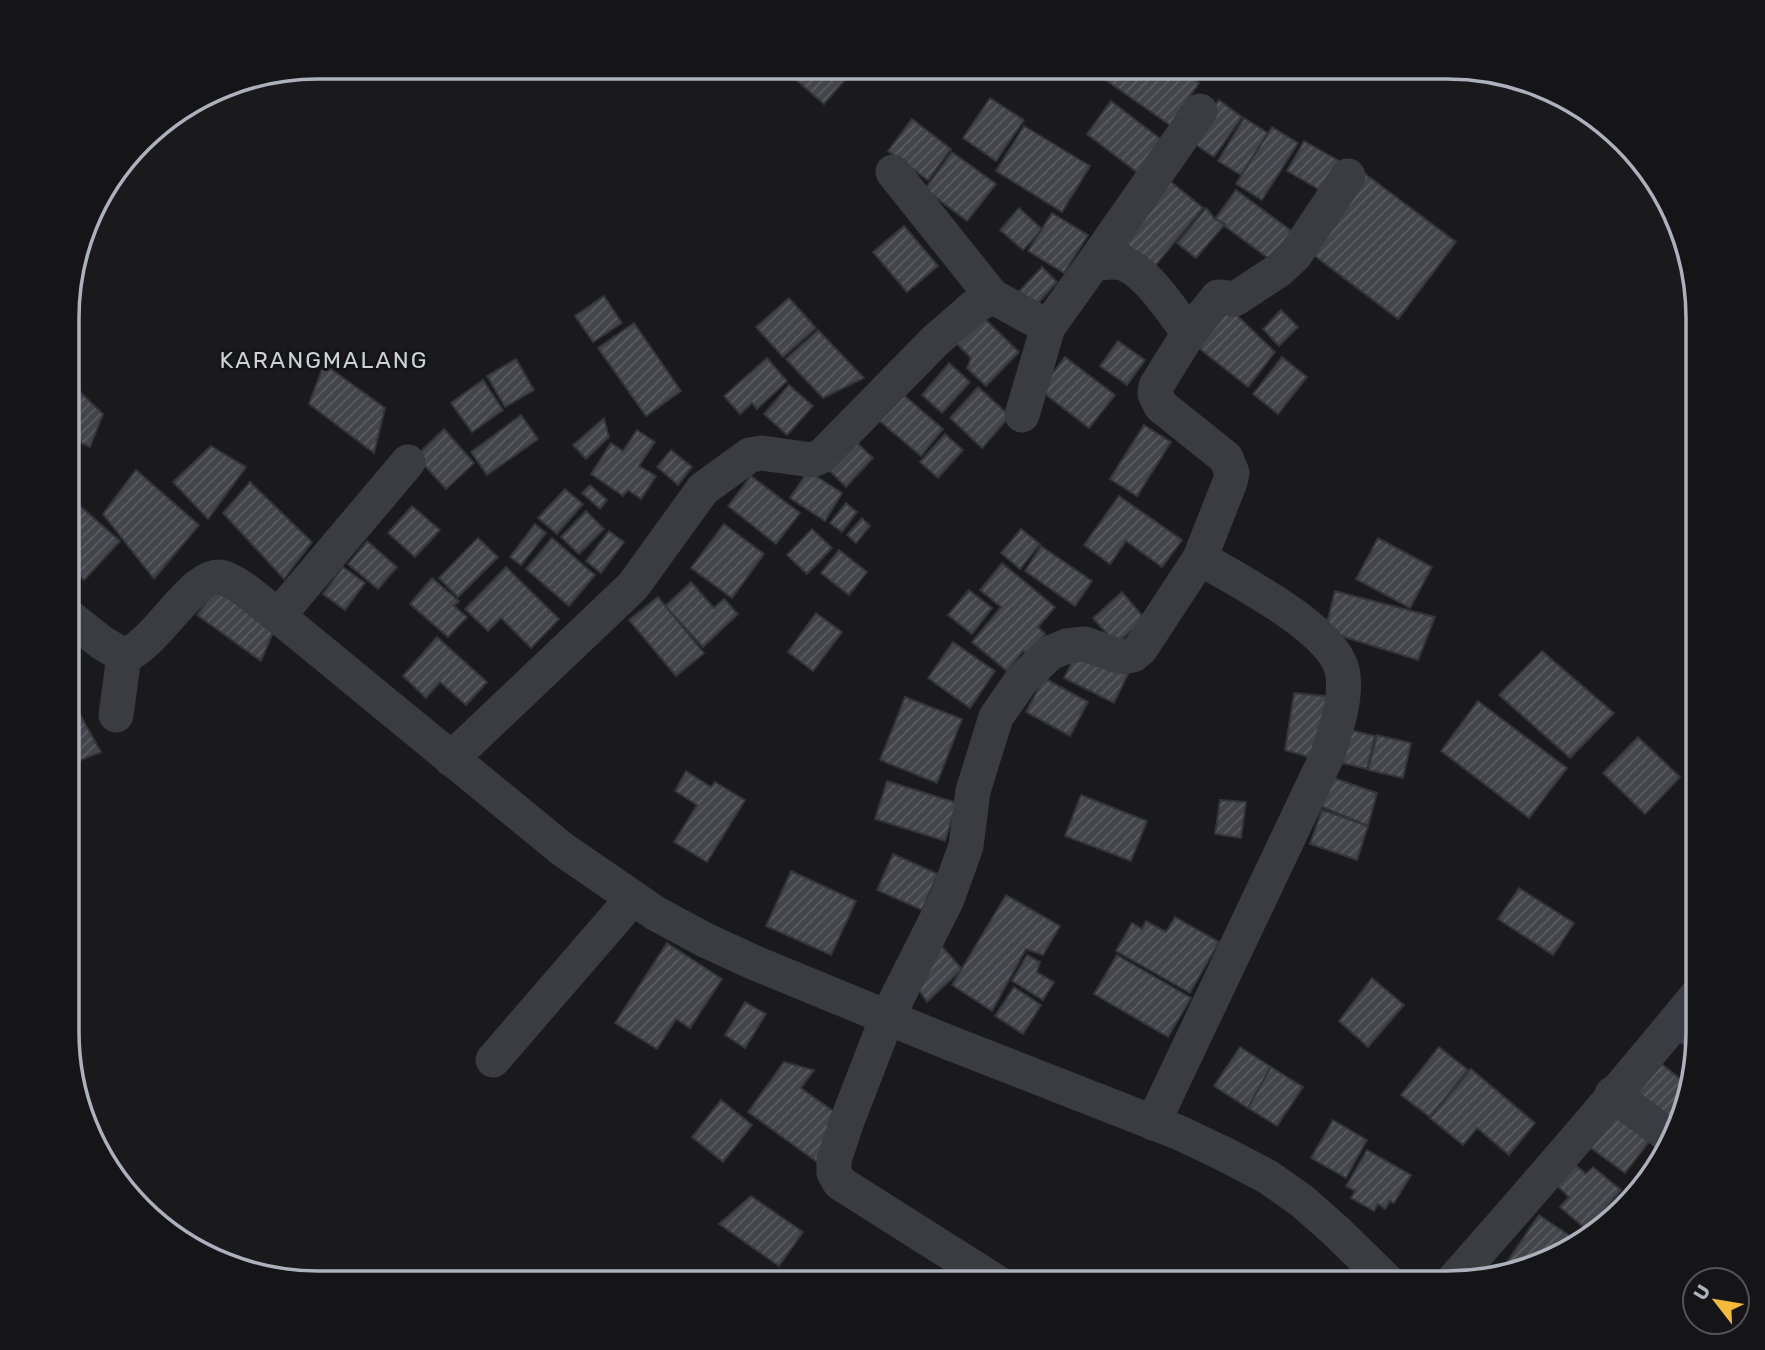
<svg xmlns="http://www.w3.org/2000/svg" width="1765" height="1350" viewBox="0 0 1765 1350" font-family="Rubik,sans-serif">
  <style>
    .building { fill: url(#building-hatch); stroke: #343439; stroke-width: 2 }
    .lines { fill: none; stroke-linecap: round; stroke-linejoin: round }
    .minor { stroke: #3b3c42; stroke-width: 35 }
    .labels { text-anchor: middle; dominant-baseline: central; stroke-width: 6; stroke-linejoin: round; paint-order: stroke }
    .quarter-label { font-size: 23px; letter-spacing: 2px; fill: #ced0d8; stroke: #151518 }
    .rim { fill: none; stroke: #adb1bc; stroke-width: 3.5 }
  </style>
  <defs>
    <pattern id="building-hatch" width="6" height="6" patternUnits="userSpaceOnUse" patternTransform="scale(1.75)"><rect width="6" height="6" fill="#44454a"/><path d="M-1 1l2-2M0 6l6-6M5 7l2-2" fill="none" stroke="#5c5d62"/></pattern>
  </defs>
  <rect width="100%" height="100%" fill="#1a1a1d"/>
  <g class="building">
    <polygon points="792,67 856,67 824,104 787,72"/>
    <polygon points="1087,67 1177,67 1199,83 1170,125"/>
    <polygon points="990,98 1024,120 996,161 963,138"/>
    <polygon points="1219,100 1242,117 1214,157 1190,141"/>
    <polygon points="1111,101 1163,141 1138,173 1087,134"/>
    <polygon points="1244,118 1268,133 1241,175 1218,161"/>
    <polygon points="912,119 951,149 928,180 888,151"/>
    <polygon points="1024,126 1090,166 1062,212 996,171"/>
    <polygon points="1272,127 1298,143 1262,200 1236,184"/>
    <polygon points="1304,141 1343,163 1325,193 1287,171"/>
    <polygon points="952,152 996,184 967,221 925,189"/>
    <polygon points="1360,170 1456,242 1398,319 1303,247"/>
    <polygon points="1165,177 1203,208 1154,267 1116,236"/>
    <polygon points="1236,190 1293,232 1272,261 1215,219"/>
    <polygon points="1019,208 1042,229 1023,250 1000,230"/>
    <polygon points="1206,208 1215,219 1225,224 1196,258 1177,243"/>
    <polygon points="1052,213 1088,235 1064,273 1028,251"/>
    <polygon points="904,226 938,266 907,292 873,252"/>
    <polygon points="1042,267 1057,282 1031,311 1015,296"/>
    <polygon points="604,296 622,323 593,342 575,316"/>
    <polygon points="1218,297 1275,352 1248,387 1191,342"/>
    <polygon points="789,298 816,328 783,357 756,327"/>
    <polygon points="1281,310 1298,327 1279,346 1263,329"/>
    <polygon points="980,314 1019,352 986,386 967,368 971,358 954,341"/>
    <polygon points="634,323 681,391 646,416 598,348"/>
    <polygon points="818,330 864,378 823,398 786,359"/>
    <polygon points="1118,341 1145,360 1127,385 1100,366"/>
    <polygon points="1065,357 1115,395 1089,428 1040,390"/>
    <polygon points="1282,357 1307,377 1278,414 1253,394"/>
    <polygon points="767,358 787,381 757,409 752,403 740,414 724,396"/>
    <polygon points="516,359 534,390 505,407 487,376"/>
    <polygon points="949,363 970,382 942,413 922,395"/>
    <polygon points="324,364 385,408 374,453 309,404"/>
    <polygon points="483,380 503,410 472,432 451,403"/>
    <polygon points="789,385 813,406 787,435 764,414"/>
    <polygon points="978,387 1010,416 982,448 950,418"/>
    <polygon points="899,391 943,429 921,456 876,418"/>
    <polygon points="80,392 103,414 90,447 68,437 68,397"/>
    <polygon points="521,415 538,439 487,475 471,452"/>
    <polygon points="604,418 609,437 586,459 573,445"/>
    <polygon points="1144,425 1171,442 1137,496 1110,479"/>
    <polygon points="444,429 474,463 446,489 416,456"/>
    <polygon points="637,430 655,442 639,466 656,476 641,499 628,490 623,496 591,474 611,443 623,451"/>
    <polygon points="945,434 963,450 938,478 920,462"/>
    <polygon points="852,438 873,458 846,487 825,466"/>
    <polygon points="211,446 246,467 208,519 173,482"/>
    <polygon points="671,450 692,467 678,485 657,467"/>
    <polygon points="136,470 199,525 154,579 103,514"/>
    <polygon points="808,471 842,493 825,521 790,498"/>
    <polygon points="751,476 800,513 776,544 728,506"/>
    <polygon points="250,482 312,542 284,579 223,513"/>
    <polygon points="590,485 607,500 600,509 582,493"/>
    <polygon points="565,489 583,504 557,534 538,518"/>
    <polygon points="1119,496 1182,540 1162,567 1126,541 1110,564 1084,545"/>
    <polygon points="846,503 857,512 842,532 830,523"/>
    <polygon points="79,505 120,541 84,580 68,566 68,517"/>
    <polygon points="412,506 440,530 415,557 388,533"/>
    <polygon points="586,511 604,529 579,554 561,537"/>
    <polygon points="862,518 870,526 856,543 847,535"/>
    <polygon points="535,524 546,533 521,565 510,557"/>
    <polygon points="724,524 764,554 732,598 691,568"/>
    <polygon points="812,529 832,548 807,574 787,555"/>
    <polygon points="1021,529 1040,544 1020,569 1001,553"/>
    <polygon points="609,531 624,542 601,573 586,561"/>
    <polygon points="478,538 498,557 458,597 439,578"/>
    <polygon points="552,538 595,575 569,606 526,569"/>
    <polygon points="1378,538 1432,567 1410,608 1356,579"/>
    <polygon points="367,541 397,567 378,589 348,564"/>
    <polygon points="1041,546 1092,581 1075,606 1025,571"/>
    <polygon points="839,550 867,572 849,595 821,573"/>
    <polygon points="1002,563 1055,607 1038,627 1045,634 1027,655 1023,651 1007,671 972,642 1001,607 980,590"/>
    <polygon points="343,567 365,583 345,610 323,594"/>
    <polygon points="506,567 559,619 531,648 501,618 488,631 465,609"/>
    <polygon points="432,578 459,601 454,606 467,617 448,637 410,604"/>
    <polygon points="691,582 714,608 724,599 738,614 703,647 665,606"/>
    <polygon points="219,585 275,628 261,661 197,615"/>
    <polygon points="969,590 992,608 972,634 948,615"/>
    <polygon points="1335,591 1435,617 1418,660 1325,631"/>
    <polygon points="1122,592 1145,619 1116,644 1093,618"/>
    <polygon points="658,597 704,653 676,676 629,620"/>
    <polygon points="816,613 842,632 813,671 788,652"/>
    <polygon points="437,637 487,682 466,705 440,682 426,698 403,676"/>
    <polygon points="953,642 995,671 970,708 928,678"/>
    <polygon points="1079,648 1129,672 1114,703 1064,678"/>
    <polygon points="1542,651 1614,713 1570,758 1499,695"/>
    <polygon points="1044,678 1088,702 1070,736 1026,712"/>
    <polygon points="68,693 101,752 68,765"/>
    <polygon points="1294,693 1335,697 1319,760 1285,750"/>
    <polygon points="905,697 962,719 937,783 880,760"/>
    <polygon points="1478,701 1567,768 1529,818 1441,751"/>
    <polygon points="1346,729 1375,736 1367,769 1338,762"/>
    <polygon points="1377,735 1411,743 1403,778 1368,770"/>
    <polygon points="1638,737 1680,777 1645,814 1603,773"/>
    <polygon points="686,771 711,787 715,782 745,800 707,862 674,842 697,805 675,791"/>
    <polygon points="1328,776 1377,793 1368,826 1320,806"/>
    <polygon points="887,781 957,803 945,841 875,819"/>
    <polygon points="1081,795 1147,821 1131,861 1065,836"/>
    <polygon points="1220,800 1246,802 1241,838 1215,834"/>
    <polygon points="1322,810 1368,826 1357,860 1310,844"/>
    <polygon points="893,854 938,874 922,910 877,890"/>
    <polygon points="791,871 856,901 831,955 766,926"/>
    <polygon points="1519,888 1574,923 1553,955 1498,919"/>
    <polygon points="1006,895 1060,926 1043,955 1026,949 992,1011 952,985"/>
    <polygon points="1175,917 1219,942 1190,993 1116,951 1132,923 1142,929 1146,921 1166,932"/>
    <polygon points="938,942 962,969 927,1002 912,980"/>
    <polygon points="667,943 722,979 690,1028 676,1019 657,1049 615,1023"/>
    <polygon points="1027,955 1040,962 1037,972 1054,982 1043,1000 1012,981"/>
    <polygon points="1117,955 1191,998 1168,1037 1094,994"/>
    <polygon points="1372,978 1404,1005 1368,1047 1339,1021"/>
    <polygon points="1014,987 1041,1005 1023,1034 995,1016"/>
    <polygon points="745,1002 766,1014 745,1048 725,1035"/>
    <polygon points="1698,1012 1698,1050 1697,1054 1677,1040"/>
    <polygon points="1240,1047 1271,1067 1248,1108 1214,1086"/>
    <polygon points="1439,1047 1468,1070 1430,1117 1401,1095"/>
    <polygon points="1654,1058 1689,1086 1684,1109 1674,1121 1631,1087"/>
    <polygon points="784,1062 814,1070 801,1088 847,1121 817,1162 748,1112"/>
    <polygon points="1271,1067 1303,1087 1277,1126 1248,1108"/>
    <polygon points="1471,1069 1535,1123 1509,1155 1477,1128 1463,1145 1430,1118"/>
    <polygon points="721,1100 752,1125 723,1162 692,1137"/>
    <polygon points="1613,1110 1651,1139 1625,1173 1587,1145"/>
    <polygon points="1333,1120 1367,1140 1346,1178 1311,1158"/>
    <polygon points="1367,1150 1411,1175 1394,1203 1390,1201 1385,1209 1378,1204 1374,1211 1351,1198 1355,1191 1346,1186"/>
    <polygon points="1573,1163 1586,1174 1593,1167 1621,1190 1587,1230 1560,1207 1569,1197 1556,1185"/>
    <polygon points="1627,1190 1636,1198 1593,1231"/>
    <polygon points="751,1196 803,1232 779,1266 719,1224"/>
    <polygon points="1539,1215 1579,1242 1558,1258 1508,1269 1504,1266"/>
  </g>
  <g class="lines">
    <g class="minor">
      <polyline points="893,172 992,296"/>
      <polyline points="1093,264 1200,111"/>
      <polyline points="1189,333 1218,297 1235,299 1279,270 1295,255 1348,176"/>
      <polyline points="1022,415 1048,327"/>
      <path d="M 68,616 L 101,642 L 124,656 C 157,645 195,568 224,578 C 243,585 262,604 278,616 L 562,849 L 655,913 L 705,940 L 755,963 L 945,1041 L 1180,1133 L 1224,1154 L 1268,1177 L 1302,1201 L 1336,1231 L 1389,1283"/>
      <polyline points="278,616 408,462"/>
      <polyline points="116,715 124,656"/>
      <path d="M 451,759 L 633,586 L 703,489 L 750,455 L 762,453 L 812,460 L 822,456 L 935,341 L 974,307 L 992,296 L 1048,327 L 1093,264 C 1104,262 1115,260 1125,264 C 1148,273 1174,314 1189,333 L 1156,386 L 1155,394 L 1161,406 L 1226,458 L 1232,473 L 1230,482 L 1200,558 L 1141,648 L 1133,655 L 1121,657 L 1085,644 L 1067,646 L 1050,653 L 1021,681 L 996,717 L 973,791 L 966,846 L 947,899 L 887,1018 L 847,1121 L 834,1160 L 834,1173 L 840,1183 L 998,1283"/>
      <polyline points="493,1060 632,899"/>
      <polyline points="1612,1094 1673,1139"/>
      <path d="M 1153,1123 L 1328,754 C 1336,729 1346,701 1343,675 C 1338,630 1236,580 1200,558"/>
      <path d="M 1451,1283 C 1535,1188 1618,1092 1698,994"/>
    </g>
  </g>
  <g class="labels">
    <g class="quarter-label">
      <text x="324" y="360">KARANGMALANG</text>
    </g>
  </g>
  <path d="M0 0H1765V1350H0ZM318 79H1447A239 239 0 0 1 1686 318V1032A239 239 0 0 1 1447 1271H318A239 239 0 0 1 79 1032V318A239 239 0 0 1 318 79Z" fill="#151518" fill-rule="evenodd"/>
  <path class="rim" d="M318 79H1447A239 239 0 0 1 1686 318V1032A239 239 0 0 1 1447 1271H318A239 239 0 0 1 79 1032V318A239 239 0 0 1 318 79Z"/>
  <g transform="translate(1716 1301) rotate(301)"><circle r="33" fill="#151518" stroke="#52535a" stroke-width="2"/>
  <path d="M0-5L12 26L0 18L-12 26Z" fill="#f5ba39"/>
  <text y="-10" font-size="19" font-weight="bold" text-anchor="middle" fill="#adb1bc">U</text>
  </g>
</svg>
